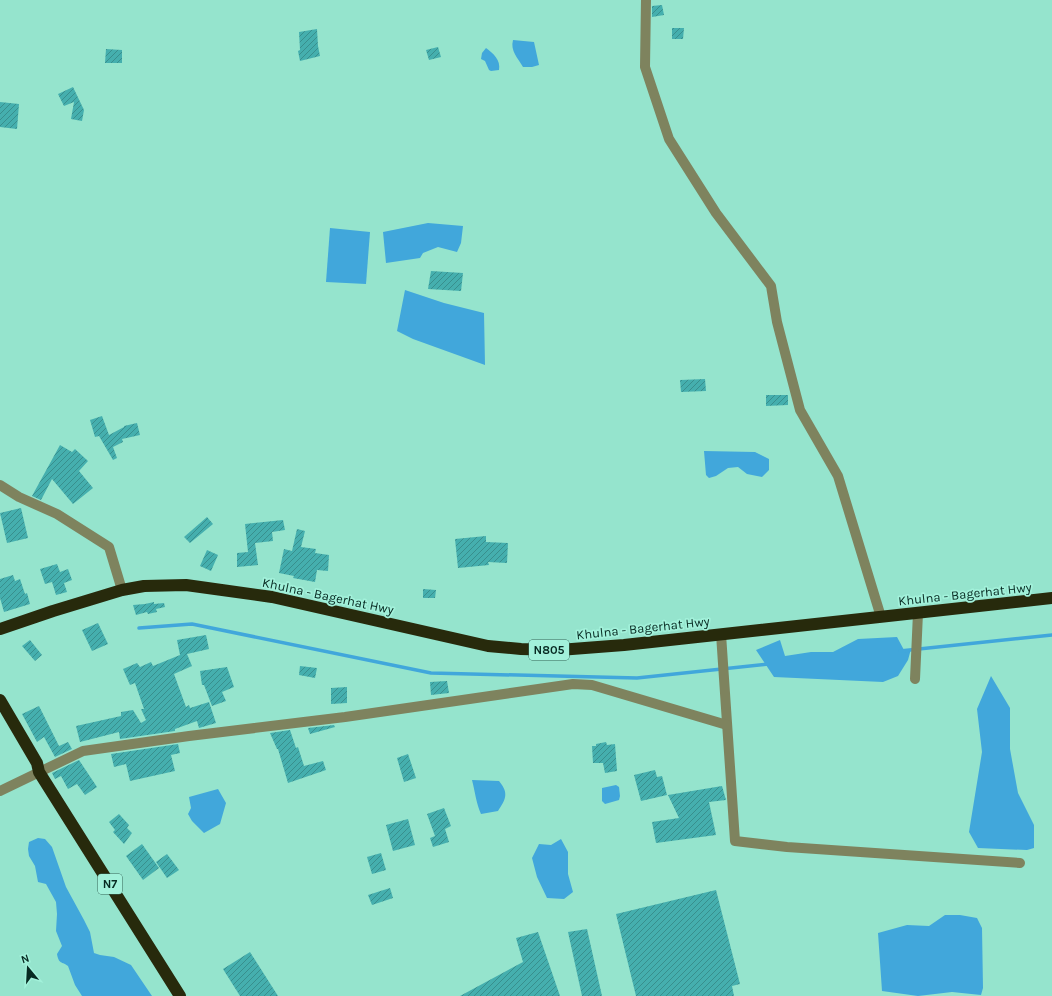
<svg xmlns="http://www.w3.org/2000/svg" width="1052" height="996" viewBox="0 0 1052 996" font-family="Karla,sans-serif">
  <style>
    .water { fill: #41a7db }
    .lines { fill: none; stroke-linecap: round; stroke-linejoin: round }
    .stream { stroke: #41a7db; stroke-width: 3.5 }
    .building { fill: url(#building-hatch) }
    .minor { stroke: #7e835e; stroke-width: 10 }
    .highway { stroke: #272a0c; stroke-width: 12 }
    .labels { text-anchor: middle; dominant-baseline: central; stroke-width: 3.5; stroke-linejoin: round; paint-order: stroke }
    .shield { fill: #a2f1da; stroke: #366659; stroke-width: 1 }
    .shield-label { font-size: 12px; font-weight: bold; fill: #072a22 }
    .street-label { font-size: 13px; fill: #072a22; stroke: #a2f1da }
  </style>
  <defs>
    <pattern id="building-hatch" width="6" height="6" patternUnits="userSpaceOnUse"><rect width="6" height="6" fill="#45afae"/><path d="M-1 1l2-2M0 6l6-6M5 7l2-2" fill="none" stroke="#388f8d"/></pattern>
  </defs>
  <rect width="100%" height="100%" fill="#95e4cd"/>
  <g class="water">
    <path d="M 513,40 L 534,42 L 539,65 L 532,67 L 523,67 C 518,58 510,51 513,40 Z"/>
    <path d="M 486,48 C 493,53 501,60 499,70 L 491,71 L 489,70 L 485,61 L 481,59 L 482,53 Z"/>
    <polygon points="428,223 463,226 461,243 457,252 438,247 423,253 420,258 386,263 383,232"/>
    <polygon points="330,228 370,232 366,284 326,282"/>
    <polygon points="405,290 444,303 484,313 485,365 413,339 397,331"/>
    <polygon points="704,451 755,452 769,459 769,470 762,477 747,474 738,467 728,468 716,476 709,478 706,475"/>
    <polygon points="897,637 904,650 911,649 908,660 898,676 883,682 774,677 756,650 780,640 785,656 811,652 833,652 858,639"/>
    <polygon points="991,676 1010,708 1010,749 1018,793 1034,825 1034,848 1027,850 978,848 969,832 982,752 977,709"/>
    <path d="M 472,780 L 499,781 C 509,793 506,799 498,811 L 481,814 C 476,803 475,791 472,780 Z"/>
    <polygon points="616,785 619,787 620,796 619,800 605,804 602,801 602,788"/>
    <polygon points="218,789 226,803 220,824 204,833 192,821 188,814 191,808 189,797"/>
    <path d="M 38,838 L 45,839 L 52,847 L 66,887 L 84,920 L 90,932 L 94,953 L 100,955 L 114,957 L 131,965 L 152,996 L 82,996 L 75,985 L 68,966 C 62,961 59,965 57,954 L 62,946 L 56,931 L 57,914 L 56,902 L 46,884 L 38,882 L 35,866 L 29,856 L 28,849 L 29,842 Z"/>
    <polygon points="561,839 568,852 568,874 573,892 564,899 547,898 537,877 532,858 539,844 551,845"/>
    <polygon points="945,915 960,915 977,918 982,928 983,988 981,995 952,992 918,996 882,991 878,933 907,925 929,926"/>
  </g>
  <g class="lines">
    <g class="stream">
      <polyline points="139,628 192,624 431,673 637,678 768,664"/>
      <polyline points="900,651 1052,635"/>
    </g>
  </g>
  <g class="building">
    <polygon points="662,5 664,15 652,17 652,6"/>
    <polygon points="672,28 684,28 683,39 672,39"/>
    <polygon points="317,29 318,46 320,56 300,61 298,51 300,50 299,32"/>
    <polygon points="438,47 441,57 429,60 426,50"/>
    <polygon points="106,49 122,50 122,63 105,63"/>
    <polygon points="73,87 84,110 82,121 71,119 74,102 64,106 58,94"/>
    <polygon points="0,102 19,104 17,129 0,127"/>
    <polygon points="431,271 463,273 461,291 428,289"/>
    <polygon points="705,379 706,391 681,392 680,380"/>
    <polygon points="766,395 788,395 788,405 766,406"/>
    <polygon points="102,416 109,435 124,427 124,426 137,423 140,435 122,439 123,442 113,447 117,458 113,460 99,436 95,437 90,420"/>
    <polygon points="60,445 72,452 75,449 88,461 79,471 93,488 73,504 52,479 41,500 32,496"/>
    <polygon points="21,508 28,538 7,543 0,513"/>
    <polygon points="207,517 213,524 190,543 184,537"/>
    <polygon points="283,520 285,530 272,532 273,541 255,543 258,565 237,567 237,553 248,552 245,524"/>
    <polygon points="297,529 305,531 301,547 316,549 315,553 329,555 328,571 317,570 315,582 293,578 294,576 279,573 284,549 292,551"/>
    <polygon points="486,536 486,542 508,543 507,563 488,562 489,565 458,568 455,539"/>
    <polygon points="207,550 218,555 211,571 200,566"/>
    <polygon points="57,564 60,572 68,569 72,580 64,583 67,592 56,595 52,582 45,584 40,569"/>
    <polygon points="13,575 15,581 20,579 25,594 27,593 30,604 4,612 0,598 0,579"/>
    <polygon points="423,589 436,590 435,598 423,598"/>
    <polygon points="154,602 154,604 164,603 165,607 156,609 157,612 148,614 147,612 136,615 133,605 145,604"/>
    <polygon points="98,623 108,644 92,651 82,630"/>
    <polygon points="206,635 209,649 187,654 192,666 174,674 186,707 189,705 190,708 209,702 216,723 199,728 197,721 175,729 175,731 120,739 119,732 80,742 76,726 121,716 121,712 133,710 141,723 146,720 141,709 144,709 135,683 130,685 123,669 137,663 140,667 151,662 153,666 180,655 177,640"/>
    <polygon points="30,640 42,655 35,661 22,646"/>
    <polygon points="300,666 317,668 315,678 299,675"/>
    <polygon points="227,667 234,687 222,692 226,701 212,706 204,685 202,685 200,671"/>
    <polygon points="447,681 449,693 431,695 430,682"/>
    <polygon points="347,687 347,703 331,704 331,688"/>
    <polygon points="39,706 59,746 68,742 72,749 55,757 44,737 37,742 22,714"/>
    <polygon points="334,725 335,727 310,734 308,728"/>
    <polygon points="290,730 296,748 298,747 304,766 323,761 326,770 288,783 278,749 277,749 270,733"/>
    <polygon points="606,742 607,745 615,744 617,771 605,773 603,763 593,763 592,746 596,746 596,744"/>
    <polygon points="178,744 180,753 171,755 175,771 130,781 126,764 114,767 111,754"/>
    <polygon points="408,754 416,778 404,782 397,758"/>
    <polygon points="79,760 97,787 85,795 77,784 68,789 61,776 55,779 52,773"/>
    <polygon points="655,770 657,777 662,776 667,795 641,801 634,775"/>
    <polygon points="722,786 726,800 709,802 716,835 656,843 652,822 679,818 668,795"/>
    <polygon points="444,808 451,826 445,829 449,842 433,847 430,838 435,836 427,814"/>
    <polygon points="119,814 129,825 127,828 132,833 124,844 113,832 115,830 109,822"/>
    <polygon points="408,819 415,845 393,851 386,825"/>
    <polygon points="142,844 159,868 143,880 126,856"/>
    <polygon points="381,853 386,870 372,874 367,857"/>
    <polygon points="167,854 179,870 167,878 156,862"/>
    <polygon points="390,888 393,898 372,905 368,895"/>
    <polygon points="716,890 740,984 732,986 734,996 636,996 616,914"/>
    <polygon points="587,929 602,996 582,996 568,932"/>
    <polygon points="538,932 560,996 460,996 523,962 516,938"/>
    <polygon points="250,952 278,996 240,996 223,969"/>
  </g>
  <g class="lines">
    <g class="minor">
      <polyline points="646,0 645,67 669,139 716,213 771,286 777,322 800,410 838,476 881,617"/>
      <polyline points="0,485 19,497 57,514 109,547 122,590"/>
      <polyline points="721,634 735,841 787,847 1020,863"/>
      <polyline points="915,679 918,613"/>
      <polyline points="0,791 83,751 189,736 345,717 573,684 592,685 727,725"/>
    </g>
    <g class="highway">
      <polyline points="0,629 53,611 122,590 144,586 186,585 272,597 488,646 521,649 559,650 624,645 1052,598"/>
      <polyline points="0,700 37,763 39,772 180,996"/>
    </g>
  </g>
  <g class="labels">
    <g class="shield">
      <rect x="529" y="640" width="40" height="20" rx="3"/>
      <rect x="98" y="874" width="24" height="20" rx="3"/>
    </g>
    <g class="shield-label">
      <text x="549" y="650">N805</text>
      <text x="110" y="884">N7</text>
    </g>
    <g class="street-label">
      <text transform="translate(965 594) rotate(-6)">Khulna - Bagerhat Hwy</text>
      <text transform="translate(328 596) rotate(12)">Khulna - Bagerhat Hwy</text>
      <text transform="translate(643 628) rotate(-6)">Khulna - Bagerhat Hwy</text>
    </g>
  </g>
  <g transform="translate(28 968) rotate(342)" stroke="#a2f1da" stroke-width="3" paint-order="stroke">
  <path d="M0-3L7 15L0 10L-7 15Z" fill="#072a22"/>
  <text y="-6" font-size="11" font-weight="bold" text-anchor="middle" fill="#072a22">N</text>
  </g>
</svg>
